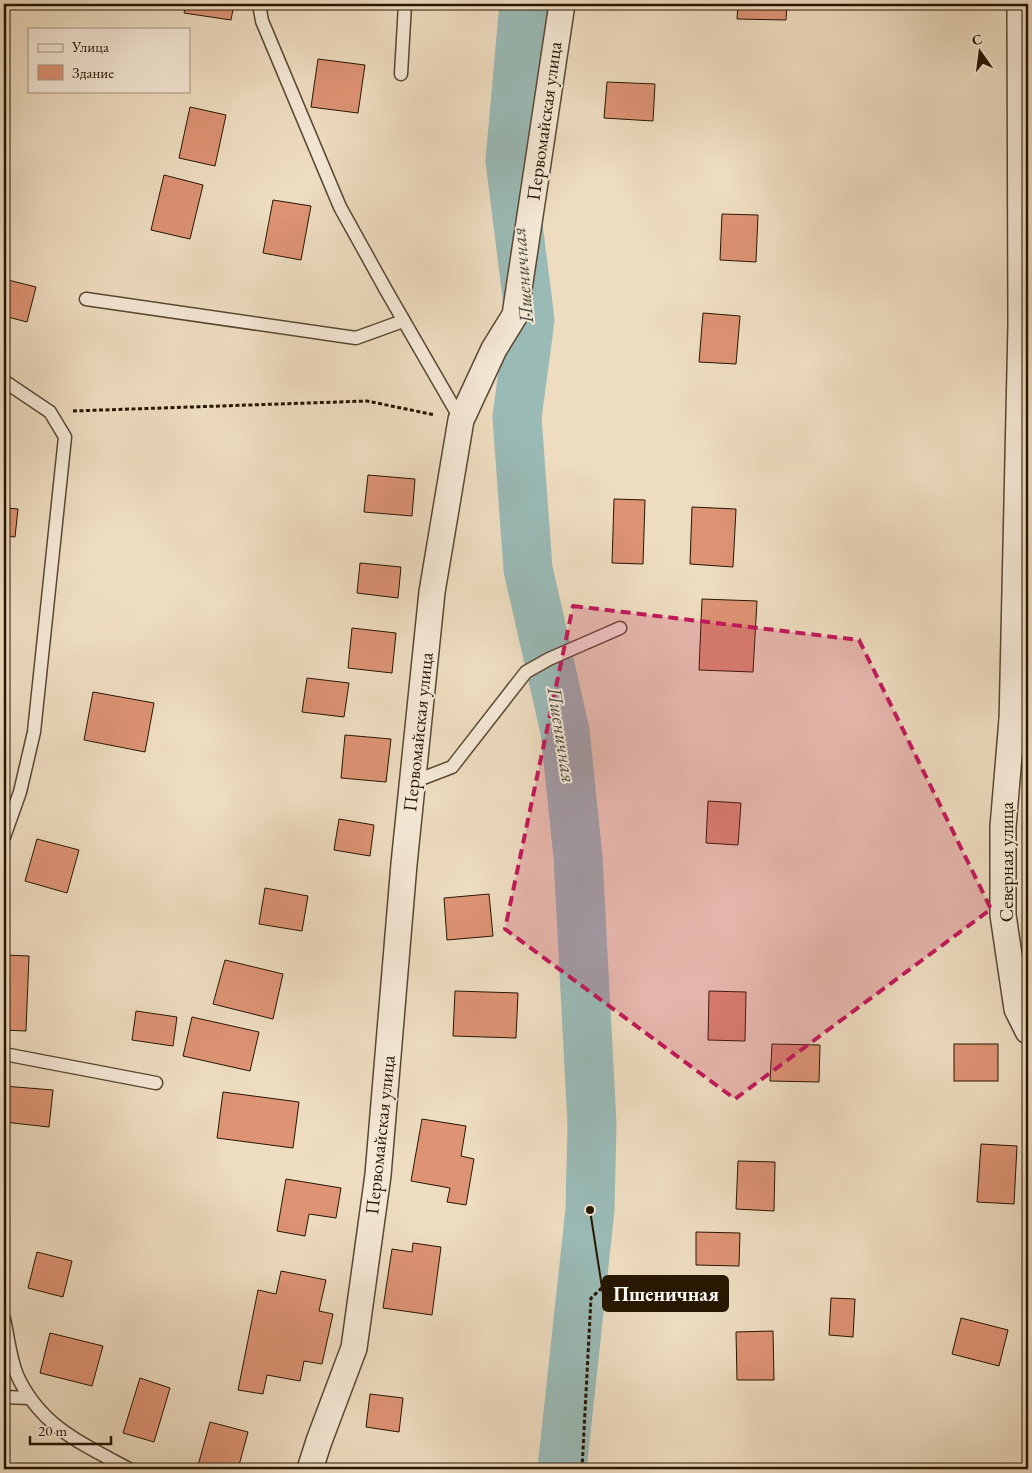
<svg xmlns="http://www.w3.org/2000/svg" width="1032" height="1473" viewBox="0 0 1032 1473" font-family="'EB Garamond',serif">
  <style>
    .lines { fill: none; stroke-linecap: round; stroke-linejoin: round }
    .river { stroke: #9abab6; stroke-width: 49 }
    .building { fill: #dd9374; stroke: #261601 }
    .service-casing { stroke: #584831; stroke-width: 15 }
    .minor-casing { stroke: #584831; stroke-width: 28 }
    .path { stroke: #261601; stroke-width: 3; stroke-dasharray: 4 2.5; stroke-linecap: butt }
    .service { stroke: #f4e8d6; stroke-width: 12 }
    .minor { stroke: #f4e8d6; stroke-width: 25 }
    .marked { fill: #c2185b; fill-opacity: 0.2; stroke: #c2185b; stroke-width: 4; stroke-dasharray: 10 6; stroke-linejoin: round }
    .labels { text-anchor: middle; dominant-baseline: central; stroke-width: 4; stroke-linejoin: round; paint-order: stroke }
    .street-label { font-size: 19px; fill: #261601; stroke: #f4e8d6 }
    .water-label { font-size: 20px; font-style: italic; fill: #4f4f40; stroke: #f4e8d6 }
    .leader { fill: none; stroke: #261601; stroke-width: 2 }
    .callout-dot { fill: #261601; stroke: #f4e8d6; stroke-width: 2 }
    .callout { fill: #261601; stroke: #261601; stroke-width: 2 }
    .callout-label { font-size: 20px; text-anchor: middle; font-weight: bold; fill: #fff }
  </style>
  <rect width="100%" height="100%" fill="#eedcc0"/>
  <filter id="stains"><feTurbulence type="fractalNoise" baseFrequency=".004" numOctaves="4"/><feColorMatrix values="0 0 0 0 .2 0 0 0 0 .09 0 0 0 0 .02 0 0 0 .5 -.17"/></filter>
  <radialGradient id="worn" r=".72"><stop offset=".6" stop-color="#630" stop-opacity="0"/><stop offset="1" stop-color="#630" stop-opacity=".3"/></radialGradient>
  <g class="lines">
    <polyline class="river" points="524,4 510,161 530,320 517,417 528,569 565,731 578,857 592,1124 590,1210 562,1469"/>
  </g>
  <g class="building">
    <polygon points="186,4 234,4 231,20 184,13"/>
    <polygon points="738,4 787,4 786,20 737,19"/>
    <polygon points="318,59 365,65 358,113 311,107"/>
    <polygon points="607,82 655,84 653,121 604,118"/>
    <polygon points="190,107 226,115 215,166 179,158"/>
    <polygon points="164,175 203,185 190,239 151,230"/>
    <polygon points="273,200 311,206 301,260 263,253"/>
    <polygon points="722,214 758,215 756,262 720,260"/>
    <polygon points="4,279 36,287 27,322 4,316"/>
    <polygon points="703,313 740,316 736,364 699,362"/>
    <polygon points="368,475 415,479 412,516 364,512"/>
    <polygon points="4,481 9,481 6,508 18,509 15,537 4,536"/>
    <polygon points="614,499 645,500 643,564 612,563"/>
    <polygon points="692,507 736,509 733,567 690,564"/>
    <polygon points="360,563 401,567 398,598 357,593"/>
    <polygon points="702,599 757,601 753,672 699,670"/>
    <polygon points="352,628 396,633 392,673 348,668"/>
    <polygon points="307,678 349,683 344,717 302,712"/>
    <polygon points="93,692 154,703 145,752 84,740"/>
    <polygon points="345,735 391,739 386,782 341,778"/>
    <polygon points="708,801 741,803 738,845 706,843"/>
    <polygon points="339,819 374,825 370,856 334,850"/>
    <polygon points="37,839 79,850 67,893 25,881"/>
    <polygon points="265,888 308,896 302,931 259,924"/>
    <polygon points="489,894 493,936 447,940 444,898"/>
    <polygon points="4,955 29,956 26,1031 4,1030"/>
    <polygon points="225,960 283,974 273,1019 213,1004"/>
    <polygon points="455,991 518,993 516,1038 453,1036"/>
    <polygon points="709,991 746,992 745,1041 708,1040"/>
    <polygon points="136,1011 177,1017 173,1046 132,1040"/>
    <polygon points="192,1017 259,1032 250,1071 183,1056"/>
    <polygon points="772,1044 820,1045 819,1082 770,1081"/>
    <rect x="954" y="1044" width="44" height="37"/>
    <polygon points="4,1086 53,1090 49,1127 4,1122"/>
    <polygon points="223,1092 299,1102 293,1148 217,1138"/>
    <polygon points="422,1119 466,1126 461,1156 474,1159 466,1205 447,1202 450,1188 411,1181"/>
    <polygon points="981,1144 1017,1146 1014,1204 977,1202"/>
    <polygon points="738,1161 775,1162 774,1211 736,1209"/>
    <polygon points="286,1179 341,1188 336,1218 309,1214 305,1236 277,1231"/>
    <polygon points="696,1232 740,1233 739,1266 696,1265"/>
    <polygon points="413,1243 441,1247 432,1315 383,1308 392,1249 412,1252"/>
    <polygon points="37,1252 72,1261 63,1297 28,1288"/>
    <polygon points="281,1271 326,1280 319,1311 333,1314 322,1364 304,1361 300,1381 267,1375 263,1394 238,1390 258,1290 276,1294"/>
    <polygon points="831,1298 855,1299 853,1337 829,1335"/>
    <polygon points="961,1318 1008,1330 999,1366 952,1354"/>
    <polygon points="773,1331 774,1380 737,1380 736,1332"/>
    <polygon points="50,1333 103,1346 92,1386 40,1373"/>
    <polygon points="140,1378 170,1388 154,1442 123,1433"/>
    <polygon points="370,1394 403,1398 399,1432 366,1427"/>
    <polygon points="210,1422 248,1432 238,1469 197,1469"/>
    <polygon points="18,1463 38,1469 16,1469"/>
    <polygon points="698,1464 739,1465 739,1469 698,1469"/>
  </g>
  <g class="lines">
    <g class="service-casing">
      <g id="service">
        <polyline points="259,4 262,21 340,207 386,290 461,420"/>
        <polyline points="401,74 405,4"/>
        <polyline points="86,299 356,338 403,321"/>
        <polyline points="4,381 50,412 65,437 34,732 20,792 4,837"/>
        <polyline points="413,782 452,767 526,672 549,659 620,628"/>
        <polyline points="4,1054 156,1083"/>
        <path d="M 4,1319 C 8,1337 10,1358 17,1375 C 40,1426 82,1444 129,1469"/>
        <polyline points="4,1397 30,1398"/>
      </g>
    </g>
    <g class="minor-casing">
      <g id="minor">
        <polyline points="1012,720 1003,827 1003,915 1017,1009 1028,1031"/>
        <polyline points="1012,725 1021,325 1020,4"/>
        <polyline points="310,1469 319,1441 354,1348 378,1175 404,864 432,592 461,420 494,349 515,315 562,4"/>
      </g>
    </g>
    <g class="path">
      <polyline points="73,411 367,401 435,415"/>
      <polyline points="582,1469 591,1298 605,1285"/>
    </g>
    <use href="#service" class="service"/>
    <use href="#minor" class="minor"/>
  </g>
  <path class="marked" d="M 573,606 L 859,640 L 991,909 L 735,1099 L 505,929 Z"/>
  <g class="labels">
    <g class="street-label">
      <text transform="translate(544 121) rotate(-82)">Первомайская улица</text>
      <text transform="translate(418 732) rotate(-84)">Первомайская улица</text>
      <text transform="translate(1006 862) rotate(-90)">Северная улица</text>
      <text transform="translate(380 1135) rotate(-84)">Первомайская улица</text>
    </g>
    <g class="water-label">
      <text transform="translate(522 275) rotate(-95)">Пшеничная</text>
      <text transform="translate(562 735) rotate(81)">Пшеничная</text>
    </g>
  </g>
  <path class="leader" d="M590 1210L603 1294"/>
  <circle class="callout-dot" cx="590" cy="1210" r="5"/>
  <rect class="callout" x="603" y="1276" width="125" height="35" rx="5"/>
  <g class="callout-label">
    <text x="666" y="1301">Пшеничная</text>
  </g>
  <rect width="1032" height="1473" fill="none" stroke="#eedcc0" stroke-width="20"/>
  <rect x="5" y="5" width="1022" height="1463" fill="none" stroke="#261601" stroke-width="2.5"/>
  <rect x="10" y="10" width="1012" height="1453" fill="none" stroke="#261601"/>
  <rect x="28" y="28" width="162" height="65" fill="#f4e8d6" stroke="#a29481"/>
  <rect x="38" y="44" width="25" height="8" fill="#f4e8d6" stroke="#a29481"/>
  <text x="72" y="52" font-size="15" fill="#261601">Улица</text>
  <rect x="38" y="65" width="25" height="15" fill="#dd9374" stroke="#a29481"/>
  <text x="72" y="78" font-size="15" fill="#261601">Здание</text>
  <g transform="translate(980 52) rotate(346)" stroke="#f4e8d6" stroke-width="4" paint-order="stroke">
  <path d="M0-4L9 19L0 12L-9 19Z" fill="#261601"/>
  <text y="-8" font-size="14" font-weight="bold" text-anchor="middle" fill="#261601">С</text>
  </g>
  <path d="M30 1436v8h81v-8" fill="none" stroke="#261601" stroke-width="2.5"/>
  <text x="38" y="1436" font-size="15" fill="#261601" stroke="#f4e8d6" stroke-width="4" paint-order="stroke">20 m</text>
  <rect width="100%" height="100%" filter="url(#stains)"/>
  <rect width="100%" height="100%" fill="url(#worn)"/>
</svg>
